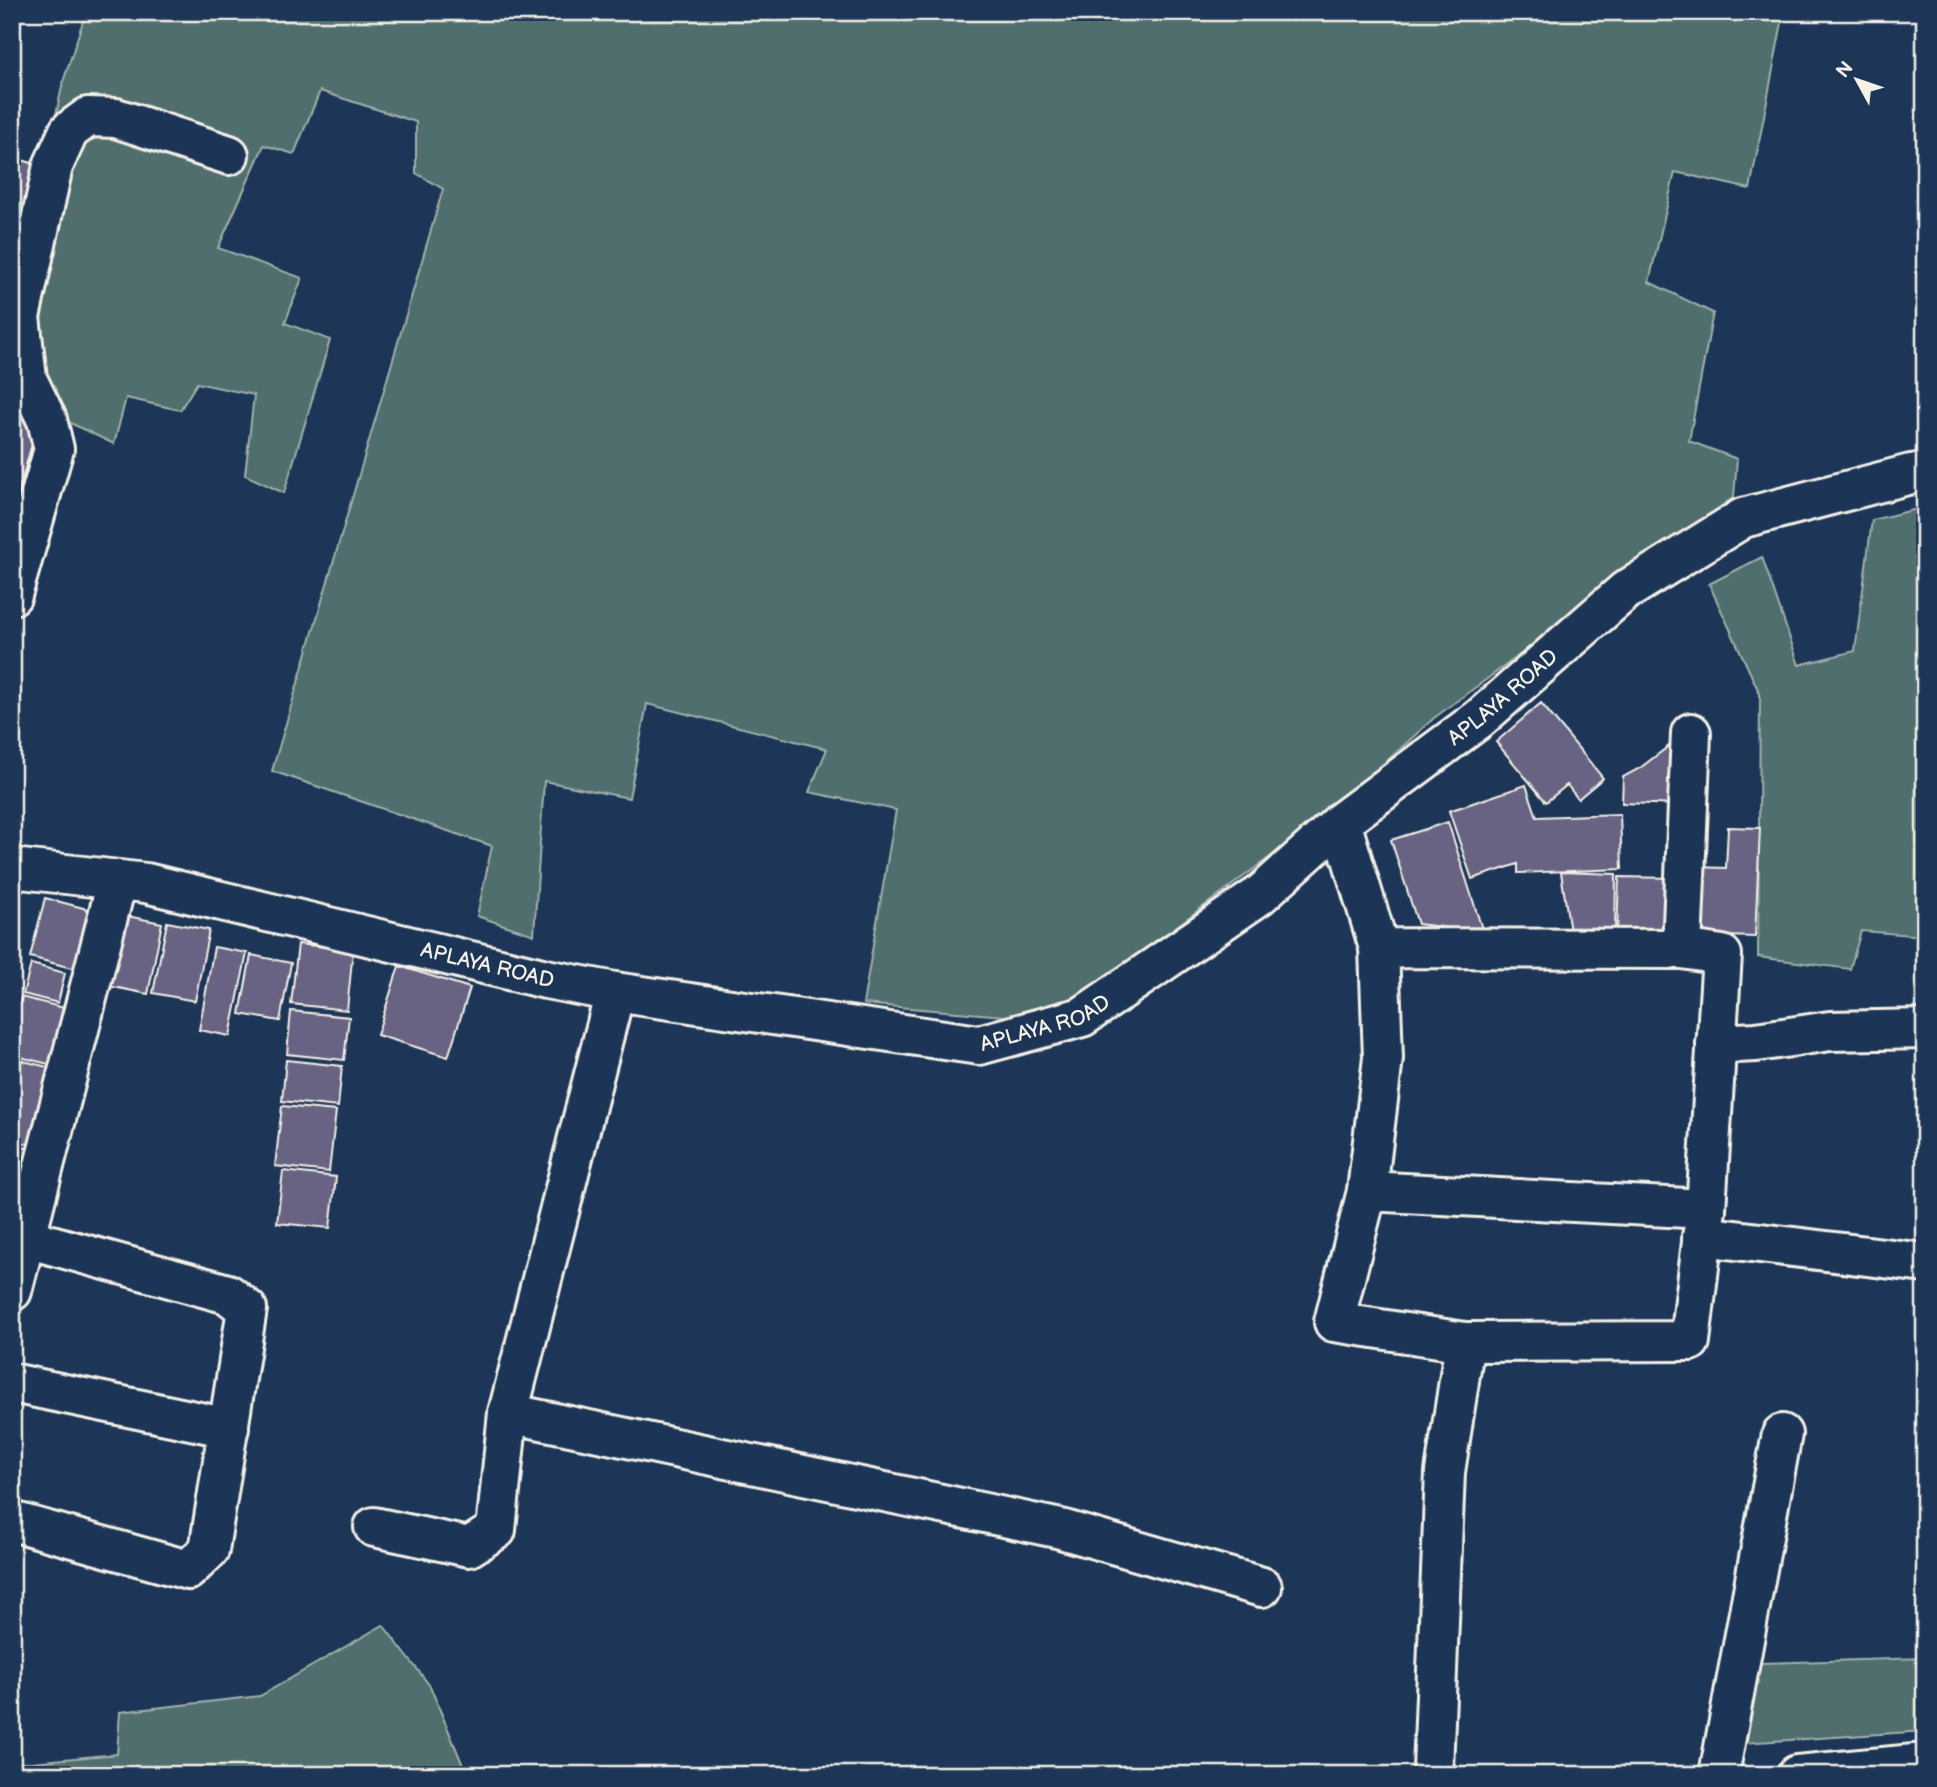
<svg xmlns="http://www.w3.org/2000/svg" width="1937" height="1787" viewBox="0 0 1937 1787" font-family="'Balsamiq Sans',sans-serif">
  <style>
    .green { fill: #506e6d; stroke: #a2b0aa; stroke-width: 2 }
    .building { fill: #676483; stroke: #f4f1e8; stroke-width: 2 }
    .lines { fill: none; stroke-linecap: round; stroke-linejoin: round }
    .minor-casing { stroke: #f4f1e8; stroke-width: 44 }
    .tertiary-casing { stroke: #f4f1e8; stroke-width: 44 }
    .minor { stroke: #1d3557; stroke-width: 38 }
    .tertiary { stroke: #1d3557; stroke-width: 38 }
    .labels { text-anchor: middle; dominant-baseline: central; stroke-width: 5; stroke-linejoin: round; paint-order: stroke }
    .street-label { font-size: 21px; fill: #f4f1e8; stroke: #1d3557 }
  </style>
  <rect width="100%" height="100%" fill="#1d3557"/>
  <filter id="ink" filterUnits="userSpaceOnUse"><feTurbulence type="fractalNoise" baseFrequency=".0143" numOctaves="2"/><feDisplacementMap in="SourceGraphic" scale="14" xChannelSelector="R" yChannelSelector="G"/><feConvolveMatrix kernelMatrix="1 2 1 2 8 2 1 2 1" color-interpolation-filters="sRGB"/></filter>
  <g filter="url(#ink)">
    <g class="green">
      <polygon points="86,12 1784,12 1750,189 1675,172 1649,282 1713,313 1689,441 1737,459 1734,497 1434,718 1333,810 1083,996 1016,1017 863,1004 896,810 809,792 827,749 647,704 629,798 544,781 534,935 477,916 492,846 272,771 443,189 416,173 416,122 320,91 294,154 264,145 218,248 302,278 285,323 330,340 284,493 245,475 254,395 197,383 180,410 126,398 114,444 12,395 12,318 63,82"/>
      <polygon points="1925,507 1925,936 1861,931 1850,969 1758,957 1760,694 1709,584 1762,557 1799,665 1855,651 1872,520"/>
      <polygon points="383,1625 430,1686 467,1775 12,1775 12,1764 117,1754 120,1712 260,1696"/>
      <polygon points="1925,1658 1925,1731 1743,1743 1760,1663"/>
    </g>
    <g class="building">
      <polygon points="12,157 48,168 12,279"/>
      <polygon points="12,404 41,412 12,515"/>
      <polygon points="1541,703 1603,778 1578,799 1567,785 1546,802 1496,742"/>
      <polygon points="1677,740 1682,805 1622,803 1623,777 1640,768"/>
      <polygon points="1526,785 1537,817 1620,814 1622,869 1518,873 1518,864 1472,879 1449,811"/>
      <polygon points="1448,822 1483,932 1418,924 1391,840"/>
      <polygon points="1728,827 1760,828 1755,937 1692,935 1695,867 1726,868"/>
      <polygon points="1561,872 1616,874 1615,932 1570,932"/>
      <polygon points="1619,877 1673,878 1672,934 1617,933"/>
      <polygon points="45,898 95,911 79,970 30,957"/>
      <polygon points="122,915 162,923 148,994 108,986"/>
      <polygon points="167,922 209,930 195,1001 153,993"/>
      <polygon points="298,944 353,950 347,1010 291,1004"/>
      <polygon points="214,947 247,953 230,1036 199,1030"/>
      <polygon points="251,955 291,963 280,1021 240,1014"/>
      <polygon points="31,964 65,973 58,1003 23,994"/>
      <polygon points="399,966 470,988 448,1057 377,1035"/>
      <polygon points="21,997 76,1011 61,1067 12,1055 12,1032"/>
      <polygon points="291,1011 349,1017 344,1060 287,1054"/>
      <polygon points="12,1058 59,1070 40,1147 12,1140"/>
      <polygon points="286,1060 342,1066 338,1107 282,1101"/>
      <polygon points="282,1106 336,1111 329,1172 275,1166"/>
      <polygon points="12,1144 34,1150 24,1186 12,1183"/>
      <polygon points="283,1171 336,1177 330,1228 277,1223"/>
    </g>
    <g class="lines">
      <g class="minor-casing">
        <g id="minor">
          <polyline points="12,595 54,449 47,420 27,379 20,317 53,166 69,131 88,117 116,118 229,155"/>
          <polyline points="1341,822 1379,948 1383,1058 1367,1191 1334,1322 1465,1342 1690,1341 1706,1209 1722,955 1682,949 1379,948"/>
          <polyline points="1682,949 1691,733"/>
          <polyline points="615,992 508,1413 1061,1529 1262,1587"/>
          <polyline points="1716,1044 1756,1042 1830,1031 1925,1029"/>
          <polyline points="1367,1191 1706,1209"/>
          <polyline points="1702,1236 1925,1263"/>
          <polyline points="12,1291 117,881"/>
          <polyline points="12,1383 229,1428"/>
          <polyline points="12,1521 188,1570 209,1550 247,1309 228,1294 26,1238"/>
          <polyline points="374,1527 469,1547 496,1530 508,1413"/>
          <polyline points="1437,1775 1433,1770 1445,1472 1465,1342"/>
          <polyline points="1719,1775 1782,1434"/>
          <polyline points="1797,1775 1925,1763"/>
        </g>
      </g>
      <g class="tertiary-casing">
        <g id="tertiary">
          <path id="s1" d="M 12,868 L 146,883 L 546,979 L 615,992 L 979,1045 L 1082,1017 L 1260,895 L 1341,822 L 1479,719 L 1625,591 L 1743,518 L 1911,474 L 1925,472"/>
        </g>
      </g>
      <use href="#minor" class="minor"/>
      <use href="#tertiary" class="tertiary"/>
    </g>
  </g>
  <g class="labels">
    <g class="street-label">
      <text stroke="none"><textPath href="#s1" startOffset="1620">APLAYA ROAD</textPath></text>
      <text stroke="none"><textPath href="#s1" startOffset="486">APLAYA ROAD</textPath></text>
      <text stroke="none"><textPath href="#s1" startOffset="1054">APLAYA ROAD</textPath></text>
    </g>
  </g>
  <rect width="1937" height="1787" fill="none" stroke="#1d3557" stroke-width="42"/>
  <rect x="21" y="21" width="1895" height="1745" fill="none" stroke="#f4f1e8" stroke-width="2.5" filter="url(#ink)"/>
  <g transform="translate(1857 80) rotate(310)" stroke="#1d3557" stroke-width="5" paint-order="stroke">
  <path d="M0-5L12 26L0 18L-12 26Z" fill="#f4f1e8"/>
  <text y="-10" font-size="19" font-weight="bold" text-anchor="middle" fill="#f4f1e8">N</text>
  </g>
</svg>
